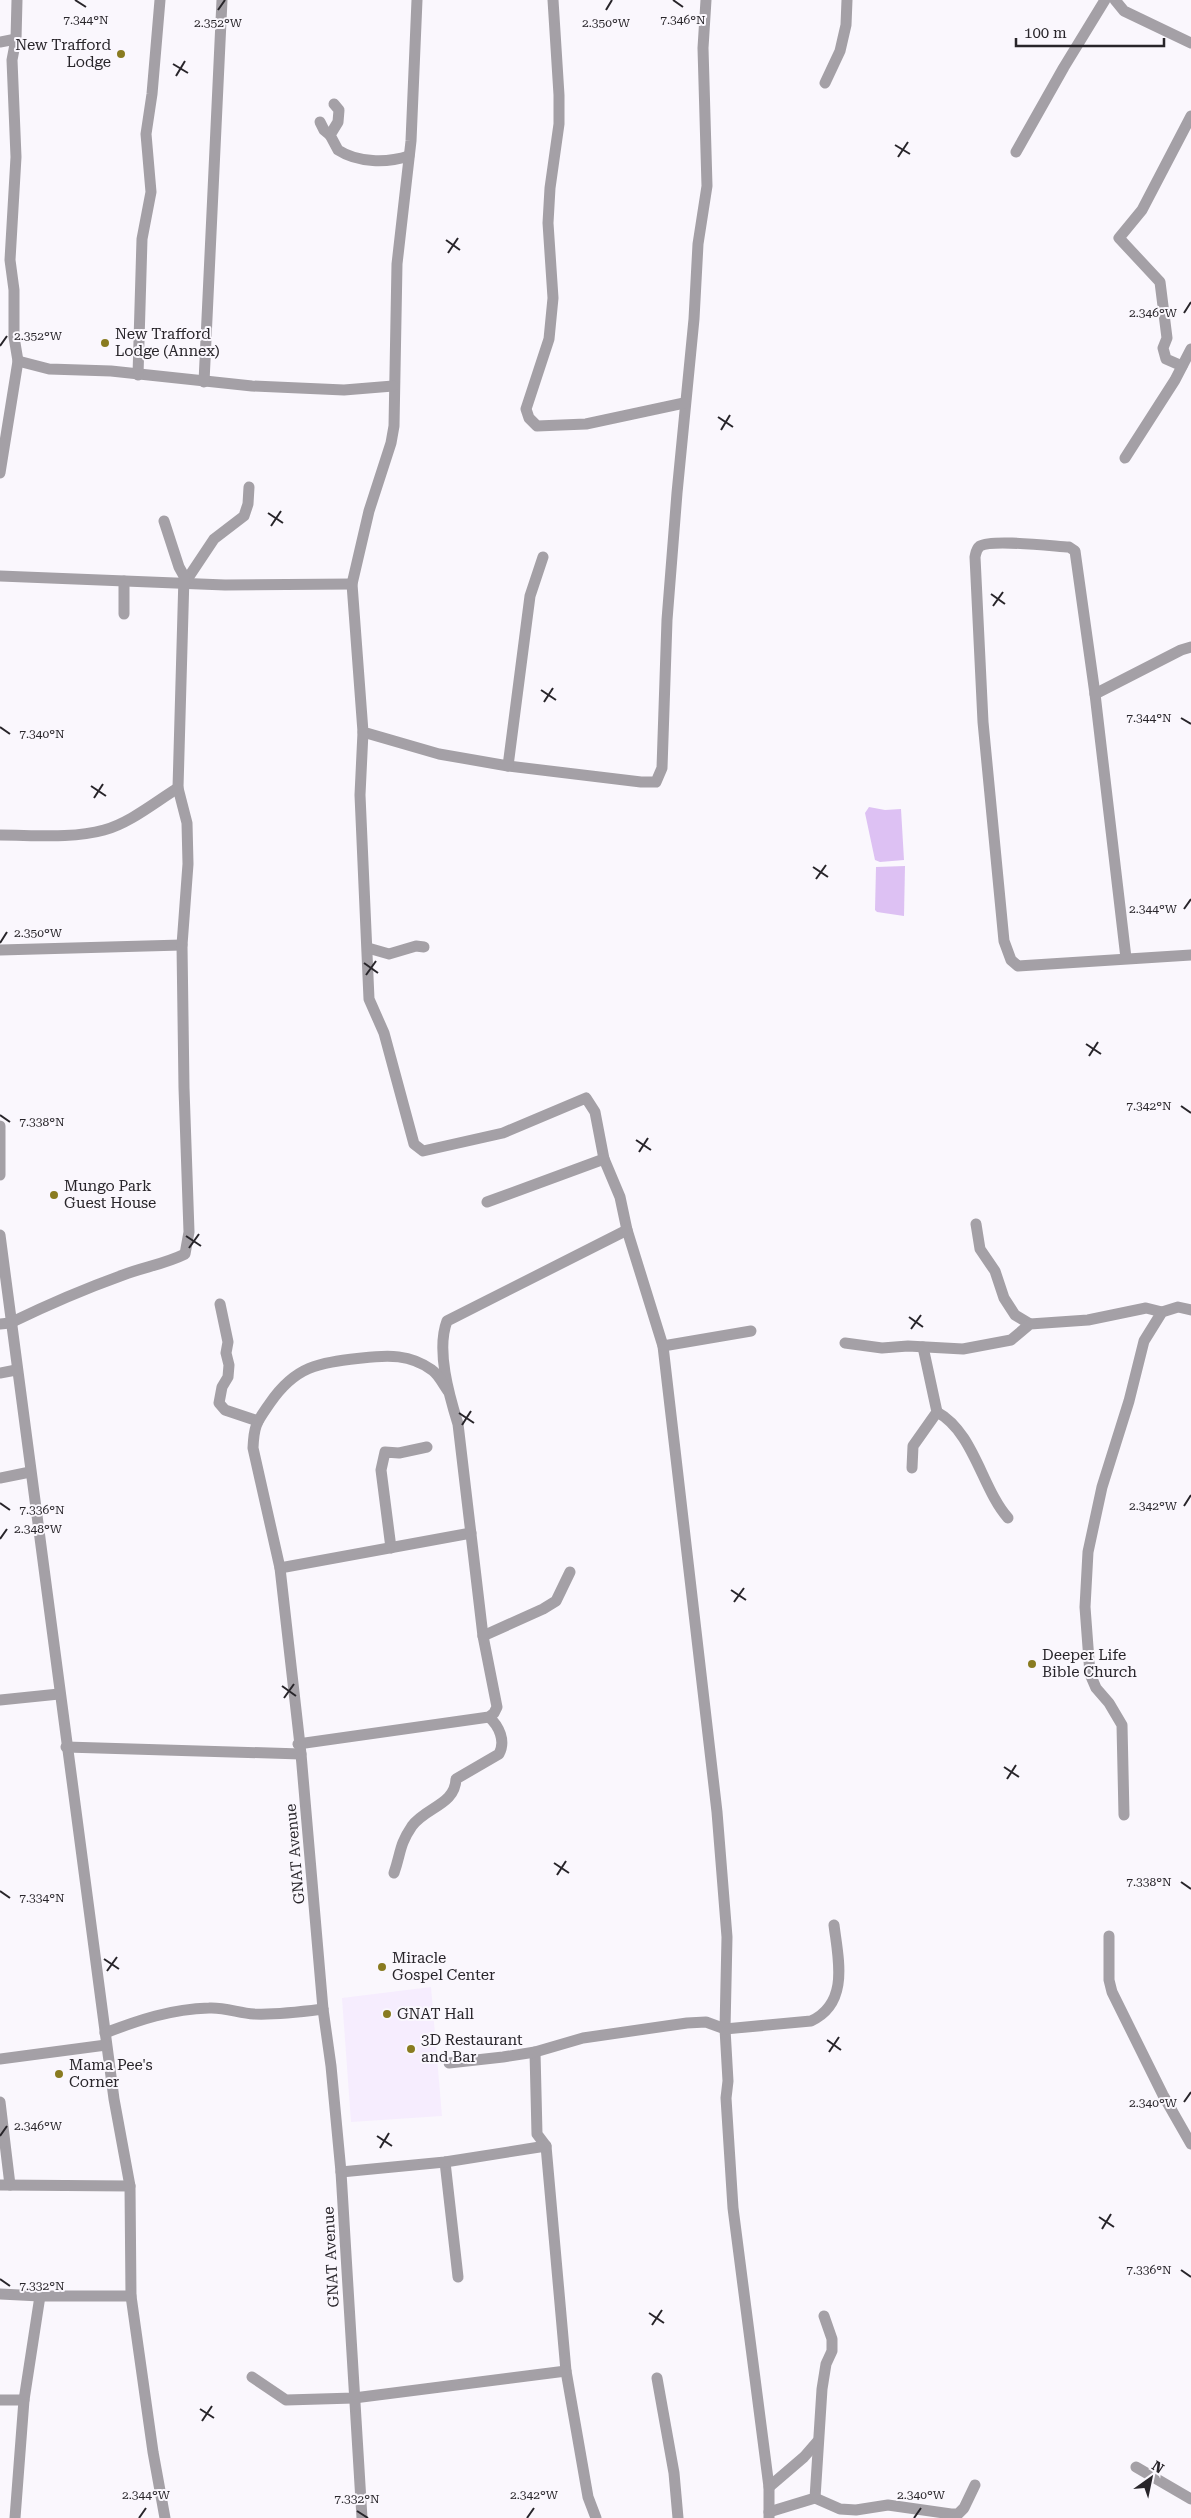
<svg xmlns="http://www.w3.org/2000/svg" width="1191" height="2518" viewBox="0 0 1191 2518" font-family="'Roboto Serif',serif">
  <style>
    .built { fill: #f6edfe }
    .water { fill: #ddc1f3 }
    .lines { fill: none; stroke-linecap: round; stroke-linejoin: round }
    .minor { stroke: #a4a0a6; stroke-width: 11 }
    .ticks { fill: none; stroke: #28252a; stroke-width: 2 }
    .poi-dot { fill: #897b20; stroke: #faf7fd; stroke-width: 2 }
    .labels { text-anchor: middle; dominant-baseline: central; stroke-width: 4; stroke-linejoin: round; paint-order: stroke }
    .poi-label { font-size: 15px; fill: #28252a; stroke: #faf7fd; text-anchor: start }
    .street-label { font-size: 15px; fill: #28252a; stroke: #faf7fd }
    .ticks-label { font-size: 12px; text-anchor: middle; fill: #28252a; stroke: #faf7fd; stroke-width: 4; stroke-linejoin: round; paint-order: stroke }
  </style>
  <rect width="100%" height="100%" fill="#faf7fd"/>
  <polygon class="built" points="431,1987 442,2116 351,2122 342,1998"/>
  <g class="water">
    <polygon points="869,807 885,810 901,809 904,860 880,862 875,860 865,813"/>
    <polygon points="905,866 904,916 877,912 875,910 876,867"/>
  </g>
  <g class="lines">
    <g class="minor">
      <polyline points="417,0 411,141 397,264 394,426 391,443 369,511 352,584 363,732 439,754 508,766 641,782 656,782 662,768 667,620 677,493 694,319 698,244 707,186 703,48 706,0"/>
      <polyline points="553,0 559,95 559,124 550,188 548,223 553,298 549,339 526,409 529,418 537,426 586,424 684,403"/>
      <polyline points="1115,0 1124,11 1191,43"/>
      <polyline points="0,42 16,39"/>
      <polyline points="825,83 840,51 846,25 847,0"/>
      <path d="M 334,104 L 339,110 L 338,122 L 330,135 L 338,150 C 358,163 387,163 409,156"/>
      <polyline points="320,122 324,130 330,135"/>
      <polyline points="1016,152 1064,67 1105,0"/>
      <polyline points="18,361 49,369 111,371 252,386 344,390 393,386"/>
      <polyline points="1182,366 1166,359 1163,348 1167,338 1160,282 1119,238 1142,210 1191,116"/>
      <polyline points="138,375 142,239 151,192 146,134 152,94 160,0"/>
      <polyline points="204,382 222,0"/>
      <polyline points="1125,458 1175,380 1191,349"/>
      <polyline points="0,473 18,361 14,337 14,290 10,260 16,157 12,60 16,39 17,0"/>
      <polyline points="0,576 225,585 352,584"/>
      <polyline points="184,584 214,539 244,516 248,504 249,487"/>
      <polyline points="124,614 124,581"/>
      <polyline points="1095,694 1181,650 1191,647"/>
      <polyline points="363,732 360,795 369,999 384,1033 414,1144 423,1151 503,1133 586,1098 595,1112 604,1159 620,1197 627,1230 663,1346 717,1812 727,1937 725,2029 728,2081 726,2098 733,2208 769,2487 769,2518"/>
      <polyline points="508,766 530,596 543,557"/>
      <path d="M 0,835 C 33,835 72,839 104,830 C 130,823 155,802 178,788"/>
      <polyline points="368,948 389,954 416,946 424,947"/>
      <polyline points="0,950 182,945"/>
      <path d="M 1126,958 L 1095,694 L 1075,551 L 1069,547 C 1052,546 992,539 980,546 C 976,549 976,553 975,557 L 983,722 L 1004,941 L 1011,960 L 1018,966 L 1191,955"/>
      <polyline points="0,1126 0,1175"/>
      <polyline points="487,1202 604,1159"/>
      <polyline points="976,1224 980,1249 995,1271 1004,1298 1015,1315 1030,1324"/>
      <polyline points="0,1235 114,2099 130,2186 131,2296 153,2452 165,2518"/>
      <polyline points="220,1304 228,1342 226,1353 229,1365 228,1377 222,1387 219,1403 225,1410 258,1421"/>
      <path d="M 0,1324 L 10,1323 C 47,1305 84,1289 123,1275 C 144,1267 165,1264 185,1254 L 189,1232 L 184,1088 L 182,945 L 188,864 L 187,823 L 178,788 L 184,576 L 179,567 L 164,521"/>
      <polyline points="845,1343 882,1348 908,1346 963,1349 1011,1340 1030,1324 1088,1320 1146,1308 1162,1312"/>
      <polyline points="663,1346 751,1331"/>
      <polyline points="0,1373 16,1370"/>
      <path d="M 937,1412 C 974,1432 982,1489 1008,1518"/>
      <polyline points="912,1468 913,1446 937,1412 923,1347"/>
      <polyline points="0,1478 30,1472"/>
      <polyline points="391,1548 381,1470 385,1452 399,1453 427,1447"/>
      <polyline points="280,1568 471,1533"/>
      <polyline points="483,1636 543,1609 556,1601 570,1572"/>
      <polyline points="0,1700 59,1694"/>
      <path d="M 298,1744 L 489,1717 L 494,1713 L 497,1707 L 483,1636 L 458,1424 C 449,1395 436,1350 447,1321 L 627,1230"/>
      <polyline points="66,1747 301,1754"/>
      <polyline points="1124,1815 1122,1725 1109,1703 1096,1688 1090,1674 1085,1607 1088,1552 1102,1487 1129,1401 1144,1341 1162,1312 1178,1307 1191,1310"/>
      <path d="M 394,1873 C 401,1853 399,1845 412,1826 C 426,1807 455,1805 456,1779 L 499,1754 C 506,1741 499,1726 489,1717"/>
      <polyline points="1109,1936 1109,1980 1112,1992 1163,2095 1191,2144"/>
      <path d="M 105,2033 C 139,2020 171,2009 209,2008 C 224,2007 239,2013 254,2014 C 278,2015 300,2012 323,2009"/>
      <polyline points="535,2052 537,2134 546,2146 566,2371 588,2497 596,2518"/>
      <polyline points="0,2059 106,2045"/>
      <path d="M 449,2063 L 503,2057 L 535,2052 L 583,2038 L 687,2023 L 706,2022 L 725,2029 L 811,2021 C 850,2003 838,1958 834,1925"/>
      <polyline points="0,2102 10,2185"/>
      <polyline points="445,2162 458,2277"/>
      <polyline points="341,2172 445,2162 546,2146"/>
      <polyline points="0,2185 130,2186"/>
      <polyline points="0,2294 40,2296 131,2296"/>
      <polyline points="252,2377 286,2400 354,2398 566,2371"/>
      <polyline points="657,2378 674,2473 678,2518"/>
      <polyline points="0,2400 24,2400"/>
      <polyline points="1136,2467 1191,2499"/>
      <polyline points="769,2487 804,2457 817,2442"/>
      <polyline points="815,2498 840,2509 856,2510 888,2505 951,2514 958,2514 964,2508 975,2485"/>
      <polyline points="769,2512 815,2498 822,2389 826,2364 832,2351 832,2339 824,2316"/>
      <polyline points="15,2518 24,2400 40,2296"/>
      <path d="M 362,2518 L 341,2172 L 331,2066 L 323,2009 L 301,1754 L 280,1568 L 253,1448 C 254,1424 257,1422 270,1403 C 296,1365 319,1363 362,1358 C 388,1355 410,1354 432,1370 C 438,1374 443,1384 448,1391"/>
    </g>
  </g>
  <path class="ticks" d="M 75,0 L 86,7M 673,0 L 683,7M 218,10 L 225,0M 606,10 L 612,0M 173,64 L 188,73M 176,76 L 185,61M 895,145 L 910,154M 898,157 L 908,142M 446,240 L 460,250M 448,253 L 458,238M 1184,313 L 1191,302M 0,346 L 7,336M 718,417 L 733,427M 721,430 L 730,415M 268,513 L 283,523M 271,526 L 281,511M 991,594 L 1005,604M 993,606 L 1003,592M 541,690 L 556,700M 544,702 L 553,688M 1181,718 L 1191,724M 0,727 L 10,734M 91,786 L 106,796M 94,798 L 103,784M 813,867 L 828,877M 816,879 L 826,865M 1184,909 L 1191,899M 0,943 L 7,932M 364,963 L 378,973M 366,975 L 376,961M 1086,1044 L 1101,1054M 1089,1056 L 1098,1042M 1181,1106 L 1191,1113M 0,1115 L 10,1122M 636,1140 L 651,1150M 639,1152 L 648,1138M 186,1236 L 201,1246M 189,1248 L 199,1234M 909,1317 L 923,1327M 911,1329 L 921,1315M 459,1413 L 474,1423M 462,1425 L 471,1411M 0,1503 L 10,1510M 1184,1506 L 1191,1495M 0,1539 L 7,1529M 731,1590 L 746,1600M 734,1602 L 744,1588M 282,1686 L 296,1696M 284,1698 L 294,1684M 1004,1767 L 1019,1777M 1007,1779 L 1016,1765M 554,1863 L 569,1873M 557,1875 L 566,1861M 1181,1882 L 1191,1889M 0,1891 L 10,1898M 104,1959 L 119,1969M 107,1971 L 117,1957M 827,2040 L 841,2050M 829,2052 L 839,2037M 1184,2102 L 1191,2092M 0,2136 L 7,2126M 377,2136 L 392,2146M 380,2148 L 389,2133M 1099,2217 L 1114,2227M 1102,2229 L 1111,2214M 1181,2270 L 1191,2277M 0,2279 L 10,2286M 649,2313 L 664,2323M 652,2325 L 662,2310M 200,2409 L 214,2418M 202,2421 L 212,2406M 357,2511 L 368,2518M 139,2518 L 146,2508M 527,2518 L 534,2508M 914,2518 L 921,2508"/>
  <g class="poi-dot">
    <circle cx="121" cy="54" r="5"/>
    <circle cx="105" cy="343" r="5"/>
    <circle cx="54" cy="1195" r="5"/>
    <circle cx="1032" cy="1664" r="5"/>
    <circle cx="382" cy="1967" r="5"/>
    <circle cx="387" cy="2014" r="5"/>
    <circle cx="411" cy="2049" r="5"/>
    <circle cx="59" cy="2074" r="5"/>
  </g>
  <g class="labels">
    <g class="poi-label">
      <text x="111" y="45" text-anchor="end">New Trafford<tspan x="111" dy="17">Lodge</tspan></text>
      <text x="115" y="334">New Trafford<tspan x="115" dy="17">Lodge (Annex)</tspan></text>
      <text x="64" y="1186">Mungo Park<tspan x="64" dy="17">Guest House</tspan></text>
      <text x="1042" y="1655">Deeper Life<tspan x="1042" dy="17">Bible Church</tspan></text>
      <text x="392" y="1958">Miracle<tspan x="392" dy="17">Gospel Center</tspan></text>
      <text x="397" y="2014">GNAT Hall</text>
      <text x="421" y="2040">3D Restaurant<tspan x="421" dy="17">and Bar</tspan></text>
      <text x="69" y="2065">Mama Pee's<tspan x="69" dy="17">Corner</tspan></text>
    </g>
    <g class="street-label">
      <text transform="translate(295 1854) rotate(-95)">GNAT Avenue</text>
      <text transform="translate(331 2257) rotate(-93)">GNAT Avenue</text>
    </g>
  </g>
  <g class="ticks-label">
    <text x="683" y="24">7.346°N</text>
    <text x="86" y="24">7.344°N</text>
    <text x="218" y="27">2.352°W</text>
    <text x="606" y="27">2.350°W</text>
    <text x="1153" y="317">2.346°W</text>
    <text x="38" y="340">2.352°W</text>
    <text x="1149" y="722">7.344°N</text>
    <text x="42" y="738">7.340°N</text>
    <text x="1153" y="913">2.344°W</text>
    <text x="38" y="937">2.350°W</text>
    <text x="1149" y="1110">7.342°N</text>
    <text x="42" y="1126">7.338°N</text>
    <text x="1153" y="1510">2.342°W</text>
    <text x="42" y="1514">7.336°N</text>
    <text x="38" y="1533">2.348°W</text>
    <text x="1149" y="1886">7.338°N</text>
    <text x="42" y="1902">7.334°N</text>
    <text x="1153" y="2107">2.340°W</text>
    <text x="38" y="2130">2.346°W</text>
    <text x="1149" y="2274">7.336°N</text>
    <text x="42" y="2290">7.332°N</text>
    <text x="146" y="2499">2.344°W</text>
    <text x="534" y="2499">2.342°W</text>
    <text x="921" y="2499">2.340°W</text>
    <text x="357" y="2503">7.332°N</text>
  </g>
  <g transform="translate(1151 2478) rotate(33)" stroke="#faf7fd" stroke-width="4" paint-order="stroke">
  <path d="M0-4L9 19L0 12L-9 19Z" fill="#28252a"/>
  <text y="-8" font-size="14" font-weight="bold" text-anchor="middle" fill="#28252a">N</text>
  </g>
  <path d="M1016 38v8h148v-8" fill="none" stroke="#28252a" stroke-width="2.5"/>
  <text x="1024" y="38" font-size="15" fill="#28252a" stroke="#faf7fd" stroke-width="4" paint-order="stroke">100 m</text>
</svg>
